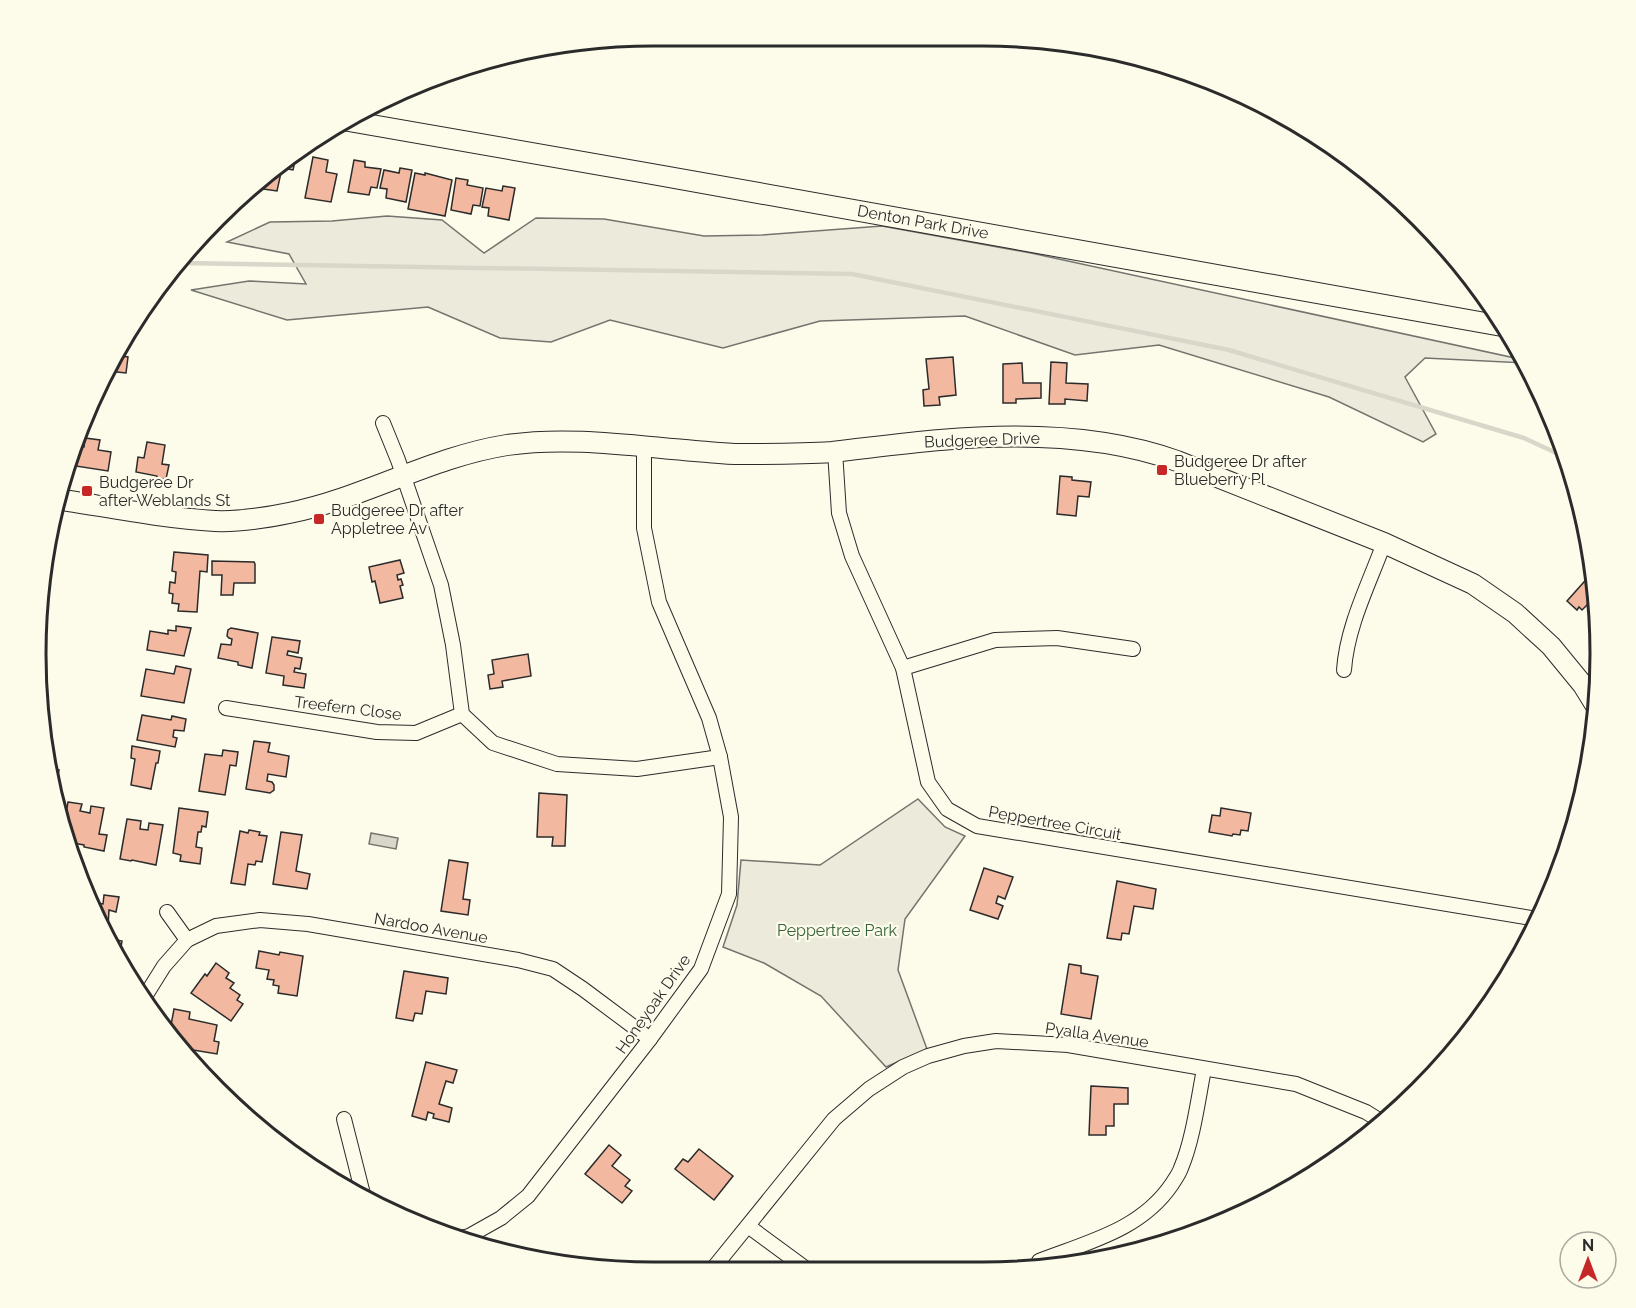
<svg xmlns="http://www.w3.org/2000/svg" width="1636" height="1308" viewBox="0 0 1636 1308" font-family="Raleway,sans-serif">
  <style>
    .green { fill: #ecebdb; stroke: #74746e; stroke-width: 1.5 }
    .water { fill: #d8d7c9; stroke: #74746e; stroke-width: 1.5 }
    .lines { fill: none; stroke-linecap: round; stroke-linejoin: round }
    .stream { stroke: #d8d7c9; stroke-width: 4.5 }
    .building { fill: #f2b8a0; stroke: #2b2b2b; stroke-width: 1.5 }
    .street-casing { stroke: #2b2b2b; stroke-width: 16 }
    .secondary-casing { stroke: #2b2b2b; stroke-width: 22 }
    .street { stroke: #fdfbea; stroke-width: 14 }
    .secondary { stroke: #fdfbea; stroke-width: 20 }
    .poi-dot { fill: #c62828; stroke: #fdfbea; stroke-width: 2 }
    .labels { text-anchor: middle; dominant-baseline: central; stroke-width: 4.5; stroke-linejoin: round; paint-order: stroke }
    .street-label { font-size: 16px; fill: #2b2b2b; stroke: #fdfbea }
    .poi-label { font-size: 16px; fill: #2b2b2b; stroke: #fdfbea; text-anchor: start }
    .park-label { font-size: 16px; fill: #34623c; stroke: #fdfbea }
    .rim { fill: none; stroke: #2b2b2b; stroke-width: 3 }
  </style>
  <rect width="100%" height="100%" fill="#fdfbea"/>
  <g class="green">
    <polygon points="387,216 442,220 484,253 536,218 604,219 704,236 762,235 882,226 1031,253 1524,360 1525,363 1425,358 1405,377 1436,434 1423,442 1329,397 1159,345 1075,355 965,316 820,321 723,348 610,320 551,342 500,338 428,307 287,320 191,290 249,281 306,284 289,254 227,242 270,222 332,221"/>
    <polygon points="918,799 945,827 965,836 905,919 898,970 927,1049 886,1067 821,996 764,963 723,947 737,905 741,860 820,865"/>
  </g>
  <polygon class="water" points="371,833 398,838 396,849 369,844"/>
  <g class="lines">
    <polyline class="stream" points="182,263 852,274 1229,350 1524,438 1565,457"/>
  </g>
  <g class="building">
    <polygon points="296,157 293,170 282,168 277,191 256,188"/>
    <polygon points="313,157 328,160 326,172 337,174 331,202 305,198"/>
    <polygon points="354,160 365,162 365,167 381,169 377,188 371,187 369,195 348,192"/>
    <polygon points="400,168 412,170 406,202 386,198 387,189 380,188 384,170 399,173"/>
    <polygon points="415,173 425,175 425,173 452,180 445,216 408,209"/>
    <polygon points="456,178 468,180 467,185 483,188 480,206 473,205 471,214 451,210"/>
    <polygon points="503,186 515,188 509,220 488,216 489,208 482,207 486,188 502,191"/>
    <polygon points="115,355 128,357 126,373 108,371"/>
    <polygon points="953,357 956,395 939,397 940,405 924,406 923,390 929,389 926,359"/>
    <polygon points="1051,362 1067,363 1066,383 1088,384 1087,401 1065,399 1065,404 1049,404"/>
    <polygon points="1022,363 1023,383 1041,383 1041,398 1016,399 1016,403 1003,403 1003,364"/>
    <polygon points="85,438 100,440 98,450 111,452 108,471 69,465 77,446 84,447"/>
    <polygon points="147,442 165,445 162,464 169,465 166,479 157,478 157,476 136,472 138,457 144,458"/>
    <polygon points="1060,476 1072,477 1072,480 1091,482 1089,497 1078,496 1076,516 1057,514"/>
    <polygon points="174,552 208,555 207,572 200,571 197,612 178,611 179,604 172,603 173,594 169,593 170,582 175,583 176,572 172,571"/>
    <polygon points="400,560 404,573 397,575 398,580 401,579 403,585 400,586 403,598 380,603 375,581 372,582 369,567"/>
    <polygon points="212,561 254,562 255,564 255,583 234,583 233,595 221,595 222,575 212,575"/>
    <polygon points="1592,573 1599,613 1599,614 1588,604 1582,610 1579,607 1577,610 1567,601"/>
    <polygon points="176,626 191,628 184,656 147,650 150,631 168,634 168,630 176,631"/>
    <polygon points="231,628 258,633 252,668 238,665 238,662 218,658 221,644 231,645 232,639 229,638 227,636 228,630"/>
    <polygon points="272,637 300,641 298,653 288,651 287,655 302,658 300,669 295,668 294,672 306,674 304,688 283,685 284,676 266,673"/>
    <polygon points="528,654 531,676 502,681 503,687 490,689 488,675 494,674 492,660"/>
    <polygon points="176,666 191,669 184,703 141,696 146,669 174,674"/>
    <polygon points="142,715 171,720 172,716 186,719 184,731 174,730 173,737 177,738 175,747 137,740"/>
    <polygon points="254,741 270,743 268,752 289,756 286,777 268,774 267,781 272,782 274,785 274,790 270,793 246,789"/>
    <polygon points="132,746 160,751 158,763 156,763 151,789 131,785 135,759 131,758"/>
    <polygon points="223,750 238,752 236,766 230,765 225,795 199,791 205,754 222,756"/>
    <polygon points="51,769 59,770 56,787 53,787"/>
    <polygon points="539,793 567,795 565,846 552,846 553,837 537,837"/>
    <polygon points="68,802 82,804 80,811 90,813 91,806 104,808 99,834 107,835 104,851 84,847 84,845 73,843 72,845 69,844 63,831"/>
    <polygon points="179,808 208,812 206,827 202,826 201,832 198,832 196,847 202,848 200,864 180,861 181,855 173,853"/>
    <polygon points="1221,808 1251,813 1248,831 1241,830 1240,835 1233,834 1232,836 1209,832 1212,815 1220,816"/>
    <polygon points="127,819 141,821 140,829 148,830 149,823 163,825 156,865 132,860 131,861 120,859"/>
    <polygon points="249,830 260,832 259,835 267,836 262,862 256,861 255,865 248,864 245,885 231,883 240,831 248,833"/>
    <polygon points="281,832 302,835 296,871 310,874 307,889 273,884"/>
    <polygon points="449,860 468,863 463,899 470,900 468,915 441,911"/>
    <polygon points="984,868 1013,877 1005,899 998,896 996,903 1003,906 998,919 970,910"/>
    <polygon points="1117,881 1156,889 1153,909 1134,906 1129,934 1122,933 1121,940 1107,938"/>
    <polygon points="104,895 119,897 116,912 109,910 108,927 99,926 90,902 103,904"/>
    <polygon points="107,938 122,941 119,959 107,939"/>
    <polygon points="259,951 279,955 280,952 303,956 297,996 278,993 279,986 273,985 274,980 267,979 269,970 256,968"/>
    <polygon points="216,963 229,973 226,978 234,983 230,988 240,995 237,1000 243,1004 231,1021 191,993 205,974 207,976"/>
    <polygon points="1069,964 1081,966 1081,973 1098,976 1091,1019 1061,1014"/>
    <polygon points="404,971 448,978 446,994 426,991 422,1014 415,1013 413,1021 396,1018"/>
    <polygon points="174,1009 190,1012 189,1019 217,1025 214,1041 219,1042 217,1054 181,1048 169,1036"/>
    <polygon points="426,1062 457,1070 453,1083 446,1081 439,1104 452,1108 449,1122 433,1118 434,1114 428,1112 426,1120 412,1116"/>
    <polygon points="1091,1086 1128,1088 1128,1104 1114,1104 1114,1126 1106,1126 1106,1135 1089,1135"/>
    <polygon points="609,1145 621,1155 612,1166 630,1180 625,1186 632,1191 622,1203 585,1174"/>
    <polygon points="699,1149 733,1176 714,1200 675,1169 683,1159 688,1162"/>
  </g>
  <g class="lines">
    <g class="street-casing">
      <g id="street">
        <polyline points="383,423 398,460 441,585 453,645 462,714 493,743 557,764 637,769 720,757"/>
        <polyline points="835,451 839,513 852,556 903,668 928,782 947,809 977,826 1537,919"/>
        <polyline points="903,668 995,640 1057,638 1133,649"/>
        <path d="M 1344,670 C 1347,626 1369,584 1384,543"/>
        <polyline points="226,708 377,732 416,733 462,714"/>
        <polyline points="167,912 187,940"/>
        <polyline points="144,998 164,966 187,940 216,926 260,920 308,924 518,960 553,969 583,989 650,1039"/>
        <polyline points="344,1119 364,1198"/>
        <polyline points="748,1226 809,1271"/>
        <polyline points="460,1238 469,1236 501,1218 528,1196 650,1039 701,969 729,894 731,817 720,757 709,718 659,602 644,528 644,447"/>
        <path d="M 1039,1261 C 1088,1242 1141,1230 1172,1184 C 1175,1179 1179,1174 1181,1168 C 1193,1140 1198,1100 1204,1069"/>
        <polyline points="711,1271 834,1119 869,1089 903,1067 928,1056 964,1046 996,1041 1068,1045 1296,1084 1366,1112 1382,1122"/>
      </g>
    </g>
    <g class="secondary-casing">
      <g id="secondary">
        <polyline points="343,120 652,174 1502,326"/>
        <path d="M 56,499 C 109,507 162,518 215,521 C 240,522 265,518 289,513 C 364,498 431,457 507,445 C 569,436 633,446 695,451 C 710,452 725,454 741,454 C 771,454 802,454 832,452 C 868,448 904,443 940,440 C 1018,433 1102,434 1177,461 L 1384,543 L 1473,584 L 1515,613 L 1551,646 L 1583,685 L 1596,706"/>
      </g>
    </g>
    <use href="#street" class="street"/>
    <use href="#secondary" class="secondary"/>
  </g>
  <g class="poi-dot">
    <rect x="1156" y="464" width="12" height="12" rx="3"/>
    <rect x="81" y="485" width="12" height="12" rx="3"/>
    <rect x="313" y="513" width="12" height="12" rx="3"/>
  </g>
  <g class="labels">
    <g class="street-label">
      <text transform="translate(923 222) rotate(10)">Denton Park Drive</text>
      <text transform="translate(982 440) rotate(-2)">Budgeree Drive</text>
      <text transform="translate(348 708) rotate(7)">Treefern Close</text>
      <text transform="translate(1055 823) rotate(10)">Peppertree Circuit</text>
      <text transform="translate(431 928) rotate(10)">Nardoo Avenue</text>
      <text transform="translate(653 1004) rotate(-55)">Honeyoak Drive</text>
      <text transform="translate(1097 1035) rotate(8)">Pyalla Avenue</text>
    </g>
    <g class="poi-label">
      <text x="1174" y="461">Budgeree Dr after<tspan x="1174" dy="18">Blueberry Pl</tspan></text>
      <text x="99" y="482">Budgeree Dr<tspan x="99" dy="18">after Weblands St</tspan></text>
      <text x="331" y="510">Budgeree Dr after<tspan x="331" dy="18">Appletree Av</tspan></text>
    </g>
    <g class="park-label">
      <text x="837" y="930">Peppertree Park</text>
    </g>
  </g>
  <path d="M0 0H1636V1308H0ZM654 46H982A608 608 0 0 1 1590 654V654A608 608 0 0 1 982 1262H654A608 608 0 0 1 46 654V654A608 608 0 0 1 654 46Z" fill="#fdfbea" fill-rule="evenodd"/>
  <path class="rim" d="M654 46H982A608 608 0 0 1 1590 654V654A608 608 0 0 1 982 1262H654A608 608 0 0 1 46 654V654A608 608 0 0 1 654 46Z"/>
  <g transform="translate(1588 1260)"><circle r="28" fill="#fdfbea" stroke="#a9a89e" stroke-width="1.5"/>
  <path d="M0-4.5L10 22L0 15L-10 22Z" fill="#c62828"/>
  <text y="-9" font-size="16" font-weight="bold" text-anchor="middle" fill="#2b2b2b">N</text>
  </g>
</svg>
